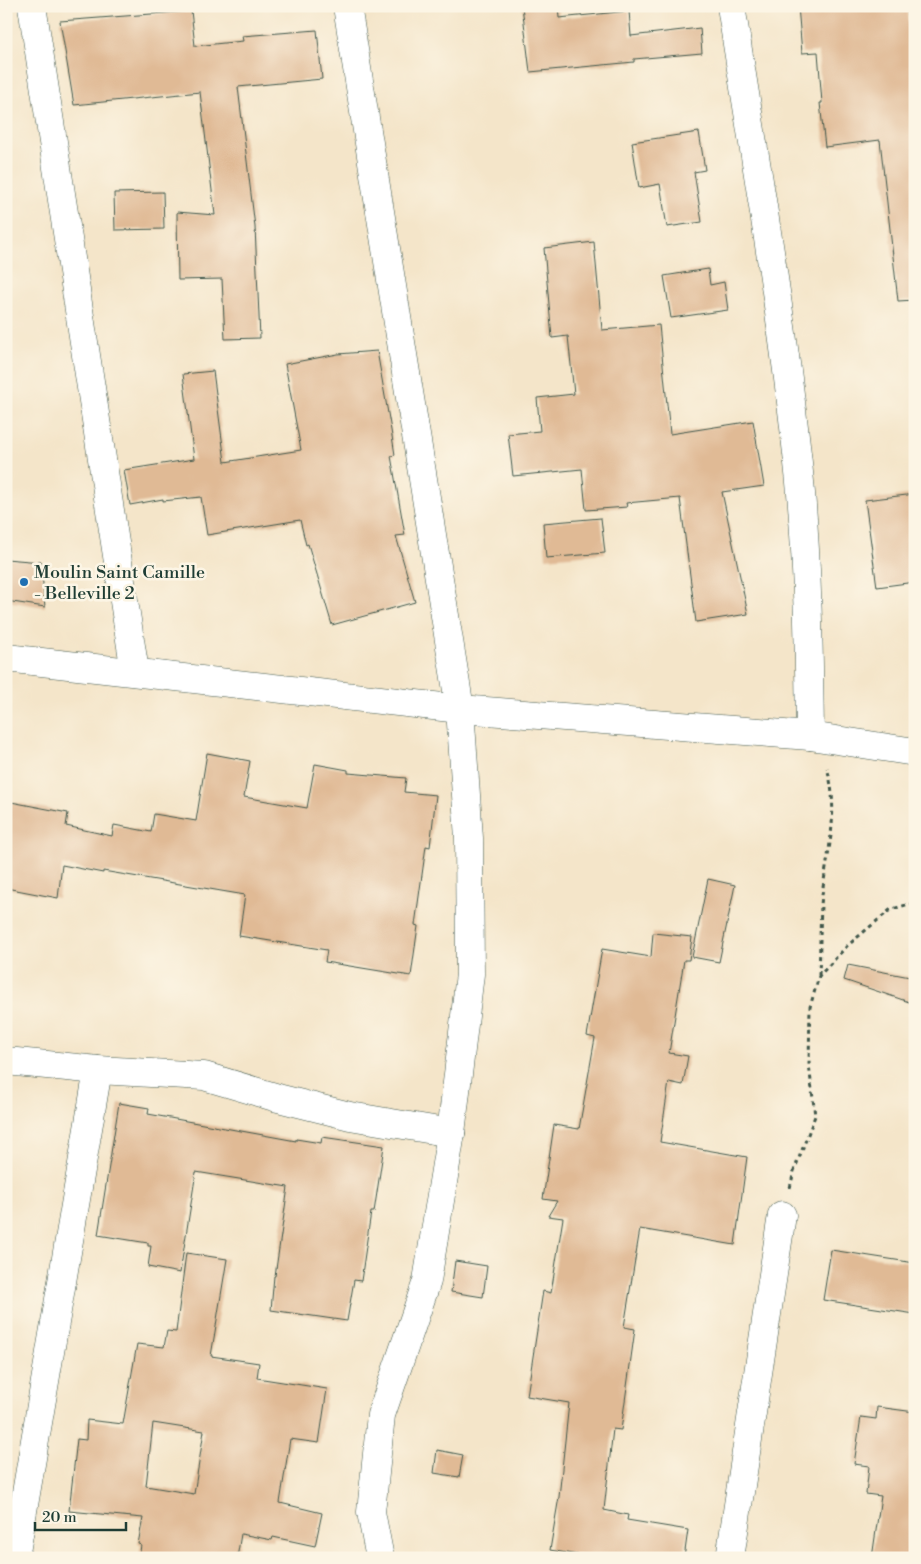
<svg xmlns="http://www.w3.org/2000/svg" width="921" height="1564" viewBox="0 0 921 1564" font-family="'Libre Bodoni',serif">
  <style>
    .building { fill: #e0ba95; fill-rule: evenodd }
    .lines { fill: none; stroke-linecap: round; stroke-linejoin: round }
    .minor-casing { stroke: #3f564a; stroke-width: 29 }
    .path { stroke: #3f564a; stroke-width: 3; stroke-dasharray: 4 4; stroke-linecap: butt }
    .minor { stroke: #fff; stroke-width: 28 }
    .poi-dot { fill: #1f6fb2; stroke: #fcf5e5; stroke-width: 2 }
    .labels { text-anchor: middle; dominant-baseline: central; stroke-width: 5; stroke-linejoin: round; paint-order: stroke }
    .poi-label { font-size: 18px; fill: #1f3d34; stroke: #fcf5e5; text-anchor: start }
  </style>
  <rect width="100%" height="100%" fill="#fcf5e5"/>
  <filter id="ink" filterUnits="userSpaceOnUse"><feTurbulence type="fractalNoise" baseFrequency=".02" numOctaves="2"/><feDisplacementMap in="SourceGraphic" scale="10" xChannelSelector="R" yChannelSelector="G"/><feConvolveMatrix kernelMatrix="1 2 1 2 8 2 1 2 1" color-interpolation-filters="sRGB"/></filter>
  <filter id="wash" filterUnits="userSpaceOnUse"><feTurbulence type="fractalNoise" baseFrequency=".0096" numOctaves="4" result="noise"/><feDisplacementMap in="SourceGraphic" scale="20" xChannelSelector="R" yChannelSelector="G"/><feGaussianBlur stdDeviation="1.12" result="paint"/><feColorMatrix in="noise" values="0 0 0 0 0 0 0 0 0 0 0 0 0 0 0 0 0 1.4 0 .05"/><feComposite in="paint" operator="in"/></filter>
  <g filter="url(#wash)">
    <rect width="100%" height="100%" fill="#f4e5c9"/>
    <g id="blocks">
      <g class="building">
        <polygon points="522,6 558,6 559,18 629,11 631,36 700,28 702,53 634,59 634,62 530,72"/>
        <polygon points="798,6 906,6 911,41 915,41 915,300 898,301 880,140 825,147 820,103 822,103 818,52 802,53"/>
        <polygon points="191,11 195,46 243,41 242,36 317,30 322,79 238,87 255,227 260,338 225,339 222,279 178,280 177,212 215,215 200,92 74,105 60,21"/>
        <polygon points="699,132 705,170 694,172 702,222 667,227 660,184 639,188 632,142"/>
        <polygon points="163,192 164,229 115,230 114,193"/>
        <polygon points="594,242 602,330 659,325 670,434 753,421 764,486 722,492 748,614 696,622 680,498 626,503 627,507 586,510 582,469 513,476 508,434 540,431 537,398 574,394 568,336 552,338 544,248"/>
        <polygon points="708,269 710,285 724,282 728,310 671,318 664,276"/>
        <polygon points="377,351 392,436 395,455 391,456 405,535 396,536 415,602 332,625 308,544 306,545 300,520 207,535 201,497 163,501 163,499 130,505 124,470 194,459 183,374 213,371 225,462 301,450 285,364 338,354"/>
        <polygon points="915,494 915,582 877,587 865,500"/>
        <polygon points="601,518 605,553 546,558 543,523"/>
        <polygon points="6,559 41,562 45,607 6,601"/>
        <polygon points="207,753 250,761 244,797 307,808 315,764 348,770 348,773 406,778 404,792 436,795 430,847 426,846 415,925 418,926 411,976 325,962 327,950 239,936 245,895 103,871 103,873 62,865 58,898 6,888 6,801 68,813 66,826 112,836 114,825 151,832 154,814 196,821"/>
        <polygon points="708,879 735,885 719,962 692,957"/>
        <polygon points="653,933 692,937 689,960 684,960 669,1053 688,1056 683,1085 669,1082 660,1142 747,1157 735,1245 640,1229 624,1327 635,1329 621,1430 613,1429 604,1510 628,1515 627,1520 688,1530 684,1558 594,1558 550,1550 559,1497 569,1403 527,1396 543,1291 551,1293 563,1218 548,1216 557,1201 543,1199 554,1125 579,1129 595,1038 587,1036 602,949 651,957"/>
        <polygon points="848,965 915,978 915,1004 844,980"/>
        <polygon points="119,1103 149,1108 148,1114 296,1141 296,1139 321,1143 322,1137 384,1146 374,1212 371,1212 361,1281 354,1280 347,1321 271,1310 274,1276 275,1276 288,1187 196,1172 180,1273 148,1267 151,1246 148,1246 148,1243 98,1235"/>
        <polygon points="831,1250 915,1263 915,1314 823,1300"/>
        <path d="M 186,1253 L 227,1259 L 211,1356 L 259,1363 L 257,1378 L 327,1389 L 319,1443 L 290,1439 L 280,1503 L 322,1513 L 315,1546 L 273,1537 L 272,1540 L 241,1534 L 237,1558 L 139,1558 L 141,1545 L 138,1544 L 143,1518 L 69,1511 L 77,1439 L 86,1440 L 87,1420 L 123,1424 L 137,1344 L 164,1347 L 167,1331 L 176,1332 ZM 153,1423 L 204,1431 L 194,1494 L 146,1486 Z"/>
        <polygon points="455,1261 487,1266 483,1297 451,1292"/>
        <polygon points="877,1407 915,1412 915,1525 910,1558 872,1558 881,1496 866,1494 869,1466 854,1464 861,1417 876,1419"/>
        <polygon points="437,1450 463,1455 459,1477 434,1473"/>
      </g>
    </g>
  </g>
  <g filter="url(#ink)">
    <use href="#blocks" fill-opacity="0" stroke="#3f564a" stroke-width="1"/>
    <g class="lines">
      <g class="minor-casing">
        <g id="minor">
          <polyline points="32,6 135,672"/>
          <polyline points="347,6 460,709 469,838 470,974 451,1133 427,1281 381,1415 371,1512 380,1558"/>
          <path d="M 731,6 C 756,165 784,323 800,482 C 808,567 809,651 810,736"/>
          <polyline points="6,658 460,709 810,736 915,752"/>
          <polyline points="6,1061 98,1070 204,1076 278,1098 350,1116 451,1133"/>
          <polyline points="15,1558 98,1070"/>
          <polyline points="730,1558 782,1215"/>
        </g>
      </g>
      <g class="path">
        <path d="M 819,975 C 820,952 820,928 821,905 C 825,859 841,815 827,768"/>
        <polyline points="790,1188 794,1171 815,1116 809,1064 810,1007 819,976 847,946 890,910 915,902"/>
      </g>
      <use href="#minor" class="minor"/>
    </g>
  </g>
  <circle class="poi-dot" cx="24" cy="582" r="5"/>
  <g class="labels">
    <g class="poi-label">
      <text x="34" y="572">Moulin Saint Camille<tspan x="34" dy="21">- Belleville 2</tspan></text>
    </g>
  </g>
  <rect width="921" height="1564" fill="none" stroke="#fcf5e5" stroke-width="25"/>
  <path d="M35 1522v8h91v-8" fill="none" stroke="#1f3d34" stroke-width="2.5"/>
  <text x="42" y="1522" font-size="15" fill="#1f3d34" stroke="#fcf5e5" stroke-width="4" paint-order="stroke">20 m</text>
</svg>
